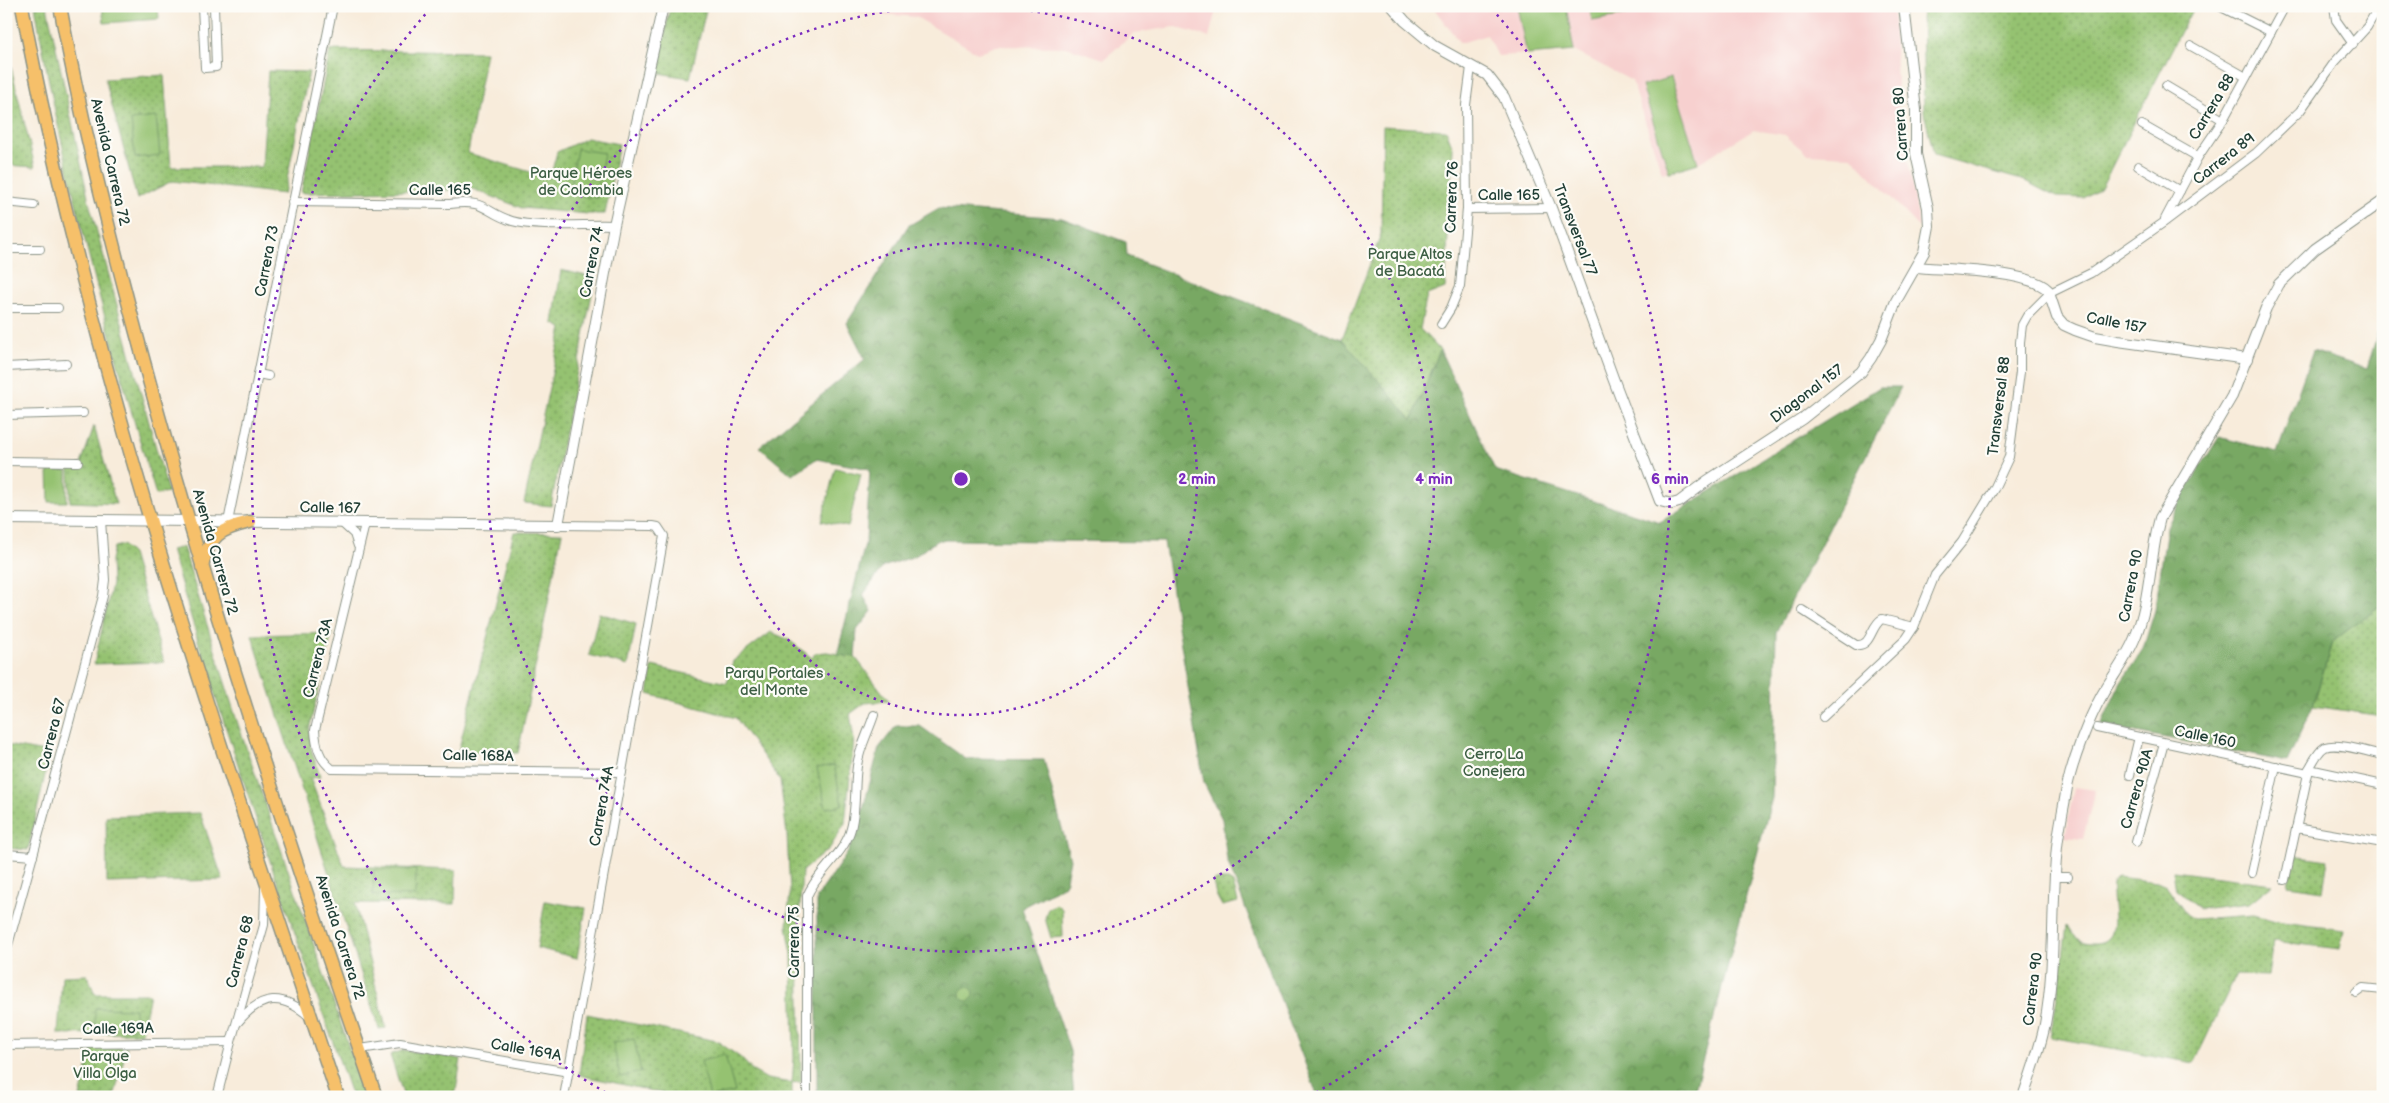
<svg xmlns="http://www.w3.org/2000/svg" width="2389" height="1103" viewBox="0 0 2389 1103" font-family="'Balsamiq Sans',sans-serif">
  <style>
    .built { fill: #f7d0cf }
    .grass { fill: url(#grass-dots); stroke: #5a8052 }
    .forest { fill: url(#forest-crowns); stroke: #4c724c }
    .garden { fill: #95c271; stroke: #5a8052 }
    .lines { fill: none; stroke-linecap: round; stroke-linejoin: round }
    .minor-casing { stroke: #8c9488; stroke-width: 10 }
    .tertiary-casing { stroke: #8c9488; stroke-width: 12 }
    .trunk-casing { stroke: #8c9488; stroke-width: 15 }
    .minor { stroke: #fff; stroke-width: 8 }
    .tertiary { stroke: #fff; stroke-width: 10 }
    .trunk { stroke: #f6c06b; stroke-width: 12 }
    .ring { fill: none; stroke: #7b2cbf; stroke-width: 2.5; stroke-dasharray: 2.5 5 }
    .labels { text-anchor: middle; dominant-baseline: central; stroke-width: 4.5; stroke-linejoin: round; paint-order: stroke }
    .street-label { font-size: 15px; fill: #1f3d34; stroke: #fdfcf7 }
    .park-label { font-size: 15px; fill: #3c5e43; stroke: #fdfcf7 }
    .centre { fill: #7b2cbf; stroke: #fdfcf7; stroke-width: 2.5 }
    .ring-label { font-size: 15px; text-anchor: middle; font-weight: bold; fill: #7b2cbf; stroke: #fdfcf7; stroke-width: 4.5; stroke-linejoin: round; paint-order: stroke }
  </style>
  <defs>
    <pattern id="grass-dots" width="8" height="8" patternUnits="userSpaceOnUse" patternTransform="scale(1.25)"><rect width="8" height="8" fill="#95c271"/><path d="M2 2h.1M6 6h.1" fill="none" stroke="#799f5e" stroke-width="1.8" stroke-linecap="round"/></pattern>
    <pattern id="forest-crowns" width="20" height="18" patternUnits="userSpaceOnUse" patternTransform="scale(1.25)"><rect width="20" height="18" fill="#78a863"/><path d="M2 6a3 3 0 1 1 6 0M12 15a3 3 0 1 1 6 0" fill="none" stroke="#628a52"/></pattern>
  </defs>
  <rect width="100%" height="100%" fill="#fdfcf7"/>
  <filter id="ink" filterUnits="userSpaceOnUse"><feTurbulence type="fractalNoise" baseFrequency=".02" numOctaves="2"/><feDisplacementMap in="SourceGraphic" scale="10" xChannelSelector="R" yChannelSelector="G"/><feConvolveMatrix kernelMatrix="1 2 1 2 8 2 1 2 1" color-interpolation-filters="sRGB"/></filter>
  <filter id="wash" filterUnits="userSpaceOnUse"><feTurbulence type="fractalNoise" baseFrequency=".0096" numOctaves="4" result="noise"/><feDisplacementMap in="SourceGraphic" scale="20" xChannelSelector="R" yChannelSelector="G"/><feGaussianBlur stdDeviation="1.12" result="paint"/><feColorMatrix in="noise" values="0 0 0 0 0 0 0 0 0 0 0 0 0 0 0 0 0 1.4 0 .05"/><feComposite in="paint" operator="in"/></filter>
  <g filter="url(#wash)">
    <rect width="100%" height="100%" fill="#f8ecdb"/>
    <g class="built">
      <polygon points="851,6 1217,6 1209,37 1174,27 1134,33 1104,59 1066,47 996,46 978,53 916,17 858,12"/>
      <polygon points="1432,6 1893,6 1898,104 1920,228 1851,156 1807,154 1785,135 1754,130 1698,163 1662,173 1632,81 1574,51 1498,56 1487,35 1460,43"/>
      <polygon points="2074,787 2095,790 2083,839 2065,837"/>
    </g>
    <g class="grass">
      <path d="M 35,6 L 47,6 L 90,206 L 168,492 L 156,495 C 108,335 63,171 35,6 Z"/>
      <polygon points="670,6 707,6 690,78 658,73"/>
      <polygon points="1922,6 2194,6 2102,186 2084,198 2056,197 2025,181 1934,155 1924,112"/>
      <polygon points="6,46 35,167 6,165"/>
      <polygon points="330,50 486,52 468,153 550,178 557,152 587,138 619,144 605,214 588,214 522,208 462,185 460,190 301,193"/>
      <polygon points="268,71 309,72 284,194 172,181 137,199 105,79 164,75 171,167 262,167"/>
      <polygon points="1383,126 1446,130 1453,148 1445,288 1427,295 1420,329 1440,350 1412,421 1342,339 1381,234"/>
      <polygon points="561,270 595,278 551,506 524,503 562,328 553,323"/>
      <polygon points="94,426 116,504 70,502 69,469 81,464"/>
      <polygon points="514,532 562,533 518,753 458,752"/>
      <polygon points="123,545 132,554 164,662 94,664 112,584 111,560 114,547"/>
      <polygon points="183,547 236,718 366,1097 352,1097 274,873 208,674 171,550"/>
      <polygon points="2383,603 2383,716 2313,706 2332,642"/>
      <polygon points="599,613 636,624 628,666 589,655"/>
      <polygon points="771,632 789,640 812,658 815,653 827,652 855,657 889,701 865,703 850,714 854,740 845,823 830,848 802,871 799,923 801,1082 792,1083 792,1097 680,1097 579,1075 587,1014 717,1041 741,1058 753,1071 767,1079 792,1083 794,1059 792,954 787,926 790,892 787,835 780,780 736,718 648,694 652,666 727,683 733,661"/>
      <polygon points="332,633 309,730 311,748 320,777 310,778 344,866 456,870 455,904 355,903 386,1028 379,1029 252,635"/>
      <polygon points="6,745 50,753 28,850 6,848"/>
      <polygon points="200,813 223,880 107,883 106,816"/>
      <polygon points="2293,855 2328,860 2323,891 2288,886"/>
      <polygon points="2173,871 2273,884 2249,903 2200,909 2176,890"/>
      <path d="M 2118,877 L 2157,882 L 2166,886 L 2186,914 L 2194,919 L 2254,915 L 2276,921 L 2344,930 L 2340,949 L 2273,941 L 2268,976 L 2236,975 L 2194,1063 L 2050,1037 L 2060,981 L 2067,925 C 2072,935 2079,942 2091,943 C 2127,946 2109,903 2112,883 Z"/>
      <polygon points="1216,880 1228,880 1233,883 1238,902 1222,906 1216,895 1213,882"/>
      <polygon points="545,901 586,908 577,958 537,948"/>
      <polygon points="1057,904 1062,909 1063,937 1051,938 1045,918 1048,908"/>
      <polygon points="87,975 95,994 150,994 142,1033 58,1034 62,976"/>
      <polygon points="127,1047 114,1097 80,1097 92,1048"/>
      <polygon points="404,1050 461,1059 455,1097 404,1097 390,1055"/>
    </g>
    <g class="forest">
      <polygon points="939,208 1062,218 1126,242 1127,256 1342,339 1412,420 1440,350 1495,470 1660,522 1880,387 1901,387 1776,632 1772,798 1693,1097 1318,1097 1227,860 1222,819 1204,783 1164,542 938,540 915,556 883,567 863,595 872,611 857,630 855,657 837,655 866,540 870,469 816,459 792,475 759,447 865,359 847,323 908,226"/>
      <polygon points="2383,315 2383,554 2377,568 2383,571 2383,603 2332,642 2313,706 2287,762 2101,725 2120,684 2143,649 2155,610 2167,527 2183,495 2219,437 2277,452 2313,351 2367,369"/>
      <polygon points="896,726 920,726 966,759 1044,760 1070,859 1065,885 1022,908 1070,1051 1074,1097 817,1097 817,897 848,852 859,824 879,748"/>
    </g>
    <g class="garden">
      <polygon points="102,6 158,6 159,19 104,23"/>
      <polygon points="1517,6 1566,6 1574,51 1527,55"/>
      <polygon points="1589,6 1630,6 1631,14 1592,21"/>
      <polygon points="1671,77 1698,163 1669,172 1642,86"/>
      <polygon points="156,117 160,155 135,158 131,120"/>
      <polygon points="577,149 604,153 596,198 569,194"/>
      <polygon points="835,468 861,474 848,527 822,521"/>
      <polygon points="48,470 67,470 67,502 49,502"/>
      <polygon points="834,765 842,805 826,808 817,768"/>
      <polygon points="374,870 416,870 415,896 373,895"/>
      <circle cx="967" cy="994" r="7"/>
      <polygon points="95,1008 135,1009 134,1029 95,1028"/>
      <polygon points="634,1039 641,1072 620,1077 613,1043"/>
      <polygon points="725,1055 735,1092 710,1097 701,1061"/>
    </g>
  </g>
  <g filter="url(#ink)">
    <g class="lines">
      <g class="minor-casing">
        <g id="minor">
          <polyline points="202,6 205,68 216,67 214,6"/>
          <polyline points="2219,6 2271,32"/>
          <polyline points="2334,6 2336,20 2353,44"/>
          <polyline points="2191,46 2246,77"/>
          <polyline points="2166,86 2223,120"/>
          <polyline points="2142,125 2198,157"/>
          <polyline points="2138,166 2180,191"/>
          <polyline points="6,202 34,205"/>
          <path d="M 292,202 L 450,204 C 487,199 483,212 512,221 C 536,228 587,224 614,225"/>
          <polyline points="1467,209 1551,208"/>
          <polyline points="2165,219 2198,157 2223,120 2285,6"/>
          <polyline points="6,249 40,249"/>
          <polyline points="6,308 58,308"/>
          <polyline points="1441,324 1451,308 1460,286 1467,209 1466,105 1471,67"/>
          <polyline points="6,367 66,364"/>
          <polyline points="258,374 268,376"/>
          <polyline points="6,415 83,413"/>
          <polyline points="6,461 78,462"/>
          <polyline points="228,522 333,6"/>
          <polyline points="342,523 354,534 358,546"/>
          <path d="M 365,524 L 315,730 C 316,746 319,759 332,769 L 622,772"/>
          <polyline points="558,525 653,526 658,527 664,536 564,1097"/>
          <path d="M 1802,610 L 1856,645 C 1872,647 1870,626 1882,619 L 1914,627"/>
          <polyline points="1823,717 1906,639 1914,627 1935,575 1962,542 1994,489 2009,457 2020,372 2020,342 2022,325 2027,316 2050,293 2091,273 2163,223 2256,153 2300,111 2334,63 2367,27 2379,6"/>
          <polyline points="2097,728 2308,773"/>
          <polyline points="2309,769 2383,785"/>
          <polyline points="2130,775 2139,737"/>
          <polyline points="2296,828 2383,843"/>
          <polyline points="2136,842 2164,743"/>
          <polyline points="6,854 33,856"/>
          <polyline points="2252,873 2276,766"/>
          <polyline points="2056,877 2068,877"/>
          <path d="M 2285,880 L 2309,769 C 2313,762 2318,751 2325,747 C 2338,742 2368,752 2383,755"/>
          <path d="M 6,952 C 40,833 71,714 103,596 L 105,580 L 101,520"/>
          <polyline points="2356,993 2363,988 2383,990"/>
          <path d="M 238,1022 C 261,994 283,993 310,1017"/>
          <polyline points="6,1045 231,1042"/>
          <polyline points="360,1049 400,1043 569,1072"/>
          <polyline points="217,1097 231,1042 264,925 265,888"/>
          <path d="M 807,1097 L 807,896 C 817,872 842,856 850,832 C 857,811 854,788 857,766 C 859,749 869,731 874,715"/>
        </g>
      </g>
      <g class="tertiary-casing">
        <g id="tertiary">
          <polyline points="1392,6 1405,21 1435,46 1487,75 1504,97 1551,208 1613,378 1660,501 1672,504 1679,502 1707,481 1802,419 1861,372 1871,358 1881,340 1896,301 1924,252 1929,226 1928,208 1916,154 1916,110 1904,6"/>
          <path d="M 1916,267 C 1947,270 2027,270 2048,290 L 2057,317 L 2064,325 L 2075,330 L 2095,337 L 2118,341 L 2247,359"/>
          <polyline points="6,519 558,525 614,225 663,6"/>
          <path d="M 2023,1097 C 2031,1073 2040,1049 2045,1024 C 2056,965 2051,906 2057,847 C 2059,827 2064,807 2067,787 C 2073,760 2088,720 2102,695 C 2112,677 2126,659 2134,640 C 2151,601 2149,558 2160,518 L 2232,396 L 2266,308 L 2279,284 L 2315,249 L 2383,201"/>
        </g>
      </g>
      <g class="trunk-casing">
        <g id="trunk">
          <path d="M 22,6 C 92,379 218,738 338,1097"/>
          <path d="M 60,6 C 82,126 112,244 144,362 C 211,610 292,854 376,1097"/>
          <path d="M 202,567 C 209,535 220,529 250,522"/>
        </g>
      </g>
      <use href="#minor" class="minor"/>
      <use href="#tertiary" class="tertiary"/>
      <use href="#trunk" class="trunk"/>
    </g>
  </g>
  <g class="ring">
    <circle cx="961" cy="479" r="236"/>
    <path d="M978 6A473 473 0 1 1 944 6"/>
    <path d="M612 1096A709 709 0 0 1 430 9M1492 9A709 709 0 0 1 1310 1096"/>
  </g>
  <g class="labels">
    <g class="street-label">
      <text transform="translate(2212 107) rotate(-59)">Carrera 88</text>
      <text transform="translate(1901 124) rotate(-94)">Carrera 80</text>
      <text transform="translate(2224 159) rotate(-38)">Carrera 89</text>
      <text transform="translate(110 162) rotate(77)">Avenida Carrera 72</text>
      <text x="440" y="190">Calle 165</text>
      <text x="1509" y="195">Calle 165</text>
      <text transform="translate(1452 197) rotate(-88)">Carrera 76</text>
      <text transform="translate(1575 230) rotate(69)">Transversal 77</text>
      <text transform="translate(267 261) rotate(-79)">Carrera 73</text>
      <text transform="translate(592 262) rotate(-79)">Carrera 74</text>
      <text transform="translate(2116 323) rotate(11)">Calle 157</text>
      <text transform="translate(1807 394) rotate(-37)">Diagonal 157</text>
      <text transform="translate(1999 406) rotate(-83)">Transversal 88</text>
      <text transform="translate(330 508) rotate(1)">Calle 167</text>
      <text transform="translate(215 552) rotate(74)">Avenida Carrera 72</text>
      <text transform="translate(2131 586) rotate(-79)">Carrera 90</text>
      <text transform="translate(318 658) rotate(-76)">Carrera 73A</text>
      <text transform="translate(52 734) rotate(-76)">Carrera 67</text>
      <text transform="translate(2205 737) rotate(12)">Calle 160</text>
      <text transform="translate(478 756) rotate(1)">Calle 168A</text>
      <text transform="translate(2137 789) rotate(-74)">Carrera 90A</text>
      <text transform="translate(602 806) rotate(-80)">Carrera 74A</text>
      <text transform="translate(340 937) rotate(72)">Avenida Carrera 72</text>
      <text transform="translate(794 942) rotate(-90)">Carrera 75</text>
      <text transform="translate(240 952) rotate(-76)">Carrera 68</text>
      <text transform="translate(2033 989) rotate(-83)">Carrera 90</text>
      <text transform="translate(118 1029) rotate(-1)">Calle 169A</text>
      <text transform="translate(526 1050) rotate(10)">Calle 169A</text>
    </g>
    <g class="park-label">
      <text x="581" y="173">Parque Héroes<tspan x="581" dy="17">de Colombia</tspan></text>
      <text x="1410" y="254">Parque Altos<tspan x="1410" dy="17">de Bacatá</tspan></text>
      <text x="774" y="673">Parqu Portales<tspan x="774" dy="17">del Monte</tspan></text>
      <text x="1494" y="754">Cerro La<tspan x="1494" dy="17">Conejera</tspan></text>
      <text x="105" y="1056">Parque<tspan x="105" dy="17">Villa Olga</tspan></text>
    </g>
  </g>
  <circle cx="961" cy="479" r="8" class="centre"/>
  <g class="ring-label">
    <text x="1197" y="484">2 min</text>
    <text x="1434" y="484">4 min</text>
    <text x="1670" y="484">6 min</text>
  </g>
  <rect width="2389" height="1103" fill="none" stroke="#fdfcf7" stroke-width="25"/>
</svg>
